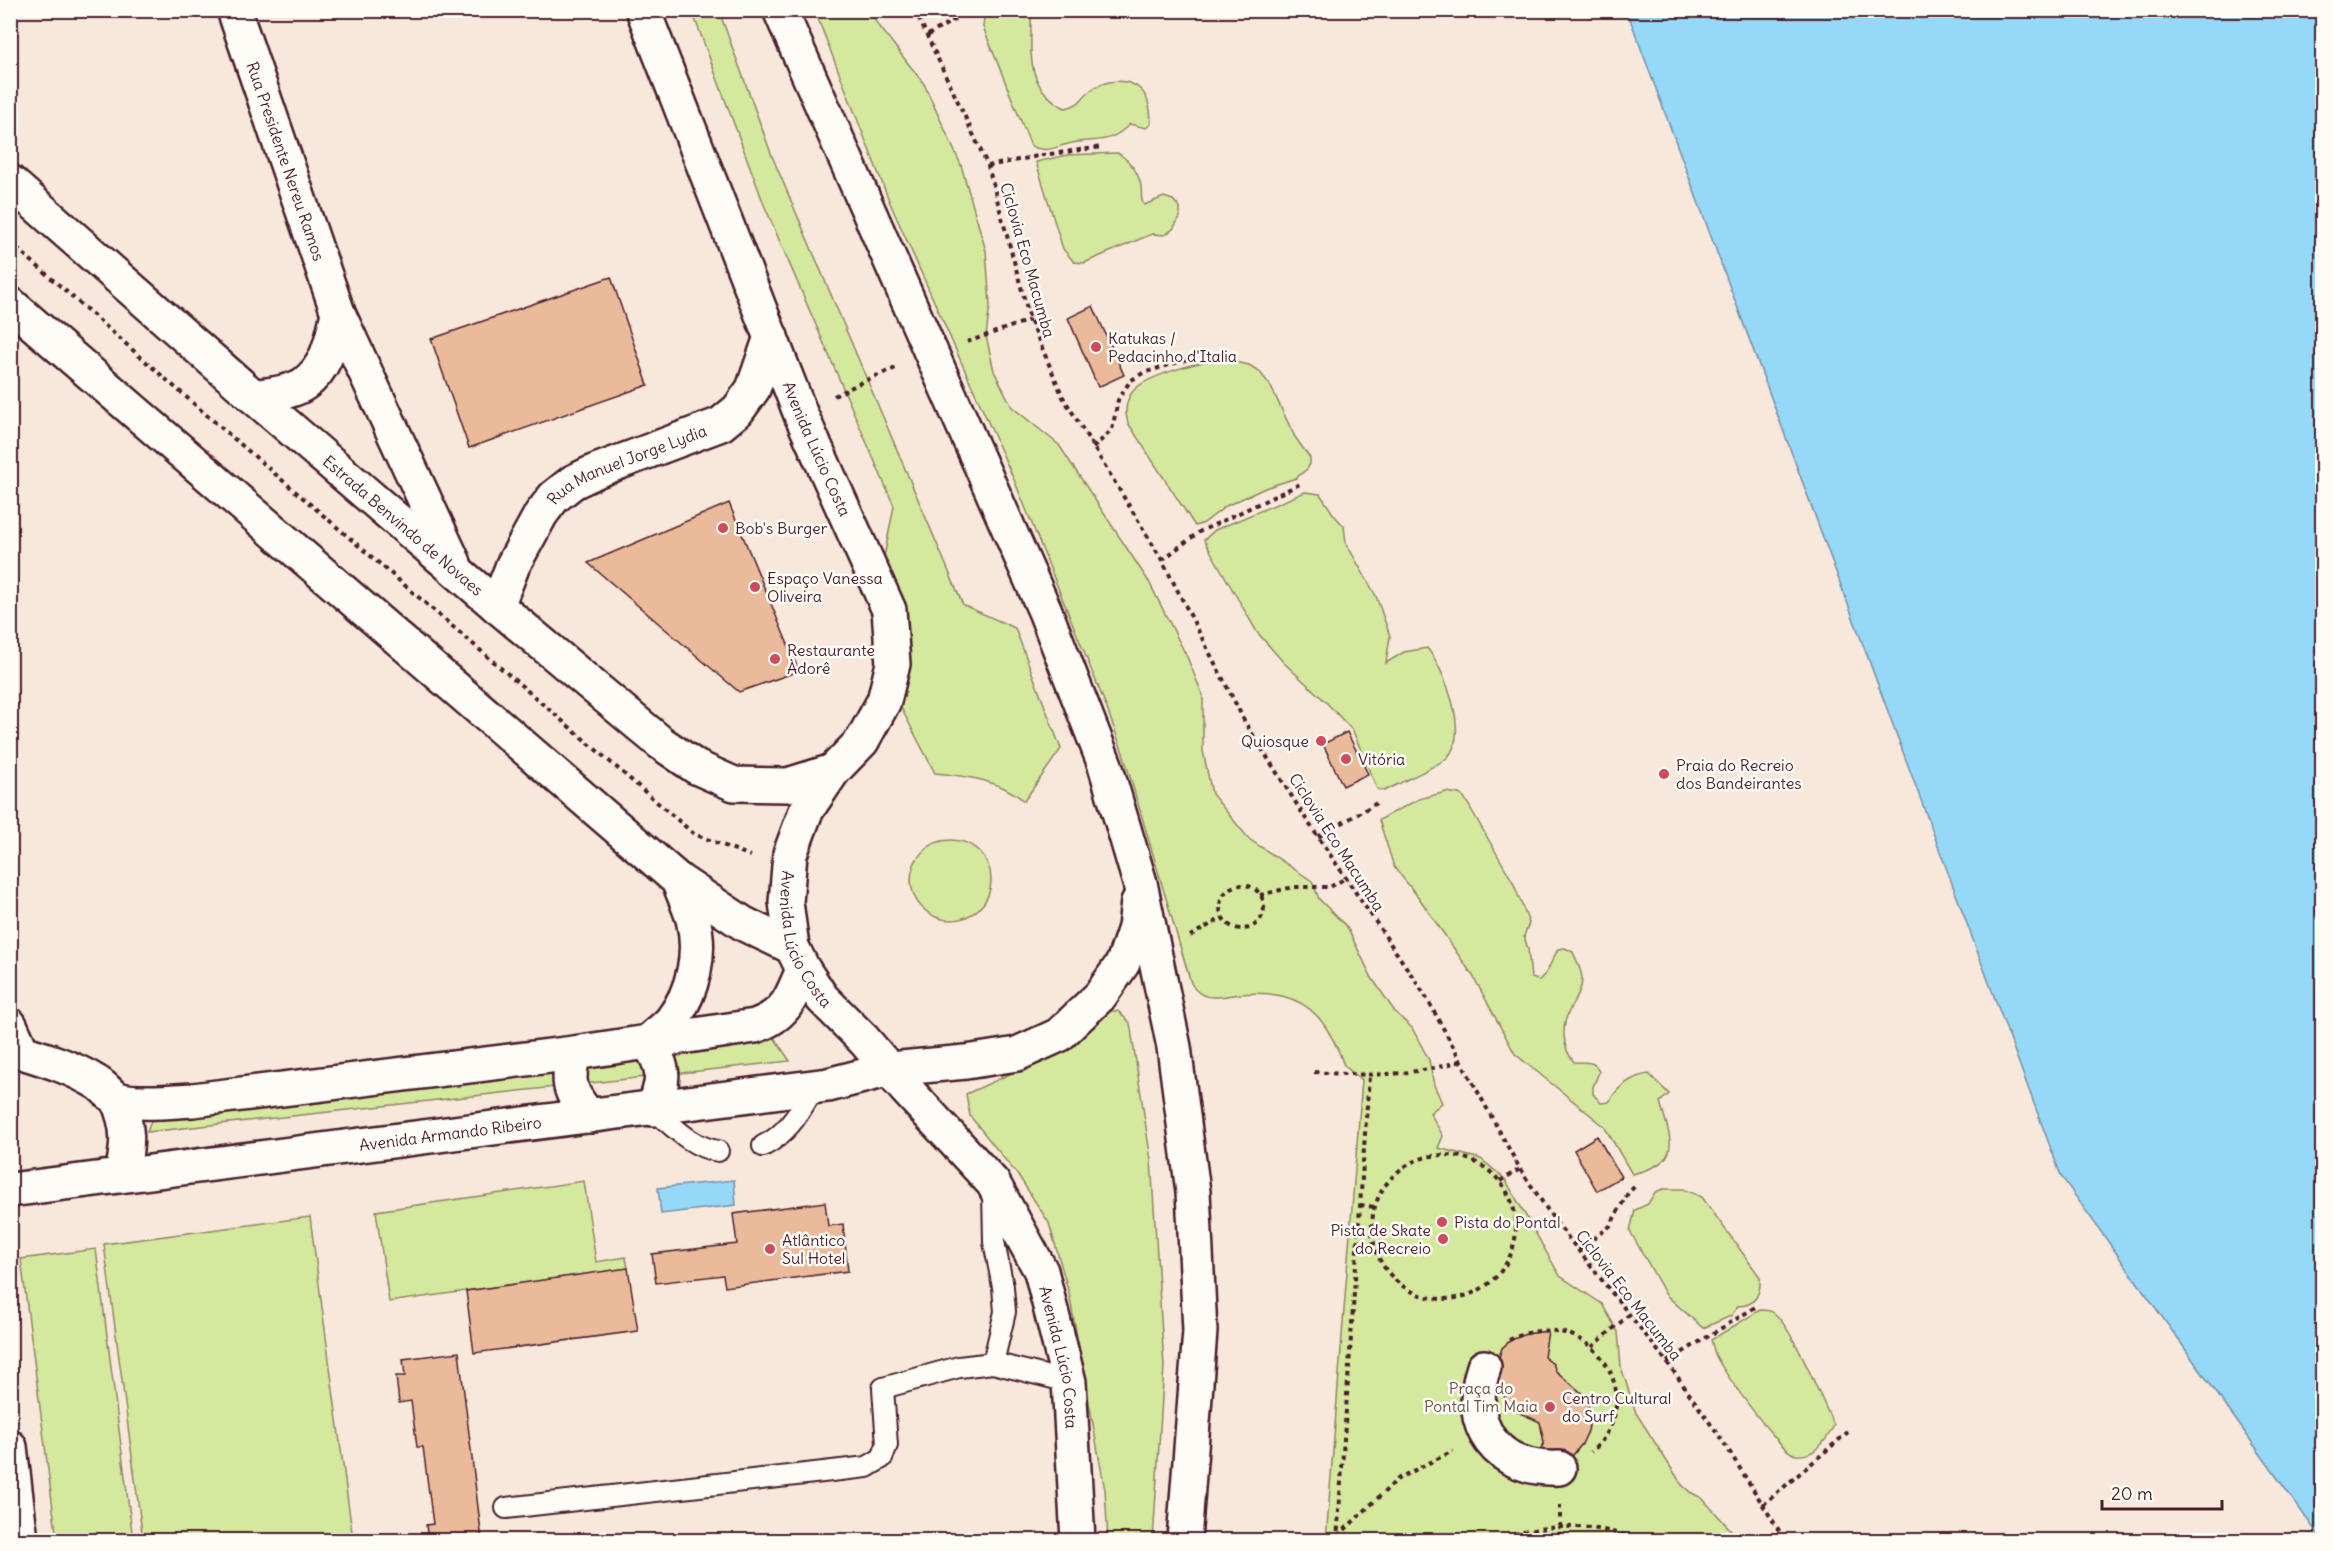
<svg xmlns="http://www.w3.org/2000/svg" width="2333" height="1551" viewBox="0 0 2333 1551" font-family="Delius,sans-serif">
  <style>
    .green { fill: #d4e99e; stroke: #8f8464; stroke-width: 1.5 }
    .water { fill: #95d8f7; stroke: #778ea5; stroke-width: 1.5 }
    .building { fill: #ebba9b; stroke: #4a1f2b; stroke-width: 1.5 }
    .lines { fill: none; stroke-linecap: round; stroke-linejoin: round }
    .lane-casing { stroke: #4a1f2b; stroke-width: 24 }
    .street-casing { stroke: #4a1f2b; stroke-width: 38 }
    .secondary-casing { stroke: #4a1f2b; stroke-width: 38 }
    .path { stroke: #4a1f2b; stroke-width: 4; stroke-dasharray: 4.5 4.5; stroke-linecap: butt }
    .lane { stroke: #fdfcf7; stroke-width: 20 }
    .street { stroke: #fdfcf7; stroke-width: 33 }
    .secondary { stroke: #fdfcf7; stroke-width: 33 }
    .poi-dot { fill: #d1495b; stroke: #fdfcf7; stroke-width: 2 }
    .labels { text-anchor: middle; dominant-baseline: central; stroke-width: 5; stroke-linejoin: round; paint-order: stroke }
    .street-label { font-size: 16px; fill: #4a1f2b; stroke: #fdfcf7 }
    .poi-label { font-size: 16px; fill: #4a1f2b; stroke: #fdfcf7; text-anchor: start }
    .park-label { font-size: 16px; fill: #6c5248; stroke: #fdfcf7 }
  </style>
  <rect width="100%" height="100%" fill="#f8e8db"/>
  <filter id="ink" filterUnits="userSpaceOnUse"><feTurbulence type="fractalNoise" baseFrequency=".0167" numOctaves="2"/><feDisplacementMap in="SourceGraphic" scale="12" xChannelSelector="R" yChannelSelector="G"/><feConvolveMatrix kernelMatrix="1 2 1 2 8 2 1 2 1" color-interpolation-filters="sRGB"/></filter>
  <g filter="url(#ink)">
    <g class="green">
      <path d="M 692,11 L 719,11 L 772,156 L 963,605 L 1015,628 L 1061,749 L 1024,801 C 1001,780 966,776 935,773 L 899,704 L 905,683 L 907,621 L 883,562 L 894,506 L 765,207 Z"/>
      <path d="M 815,11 L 869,11 L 873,18 L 924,84 L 961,165 L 986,251 L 990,305 L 986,336 L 994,371 L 1012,407 L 1059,445 L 1149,582 L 1187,657 L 1203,696 L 1203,751 L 1212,794 L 1249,839 L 1312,881 L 1319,899 L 1347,927 L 1372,978 L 1395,1012 L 1412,1028 L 1429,1060 L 1434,1085 L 1442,1103 L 1430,1113 L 1443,1136 L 1438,1148 L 1481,1159 L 1505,1179 L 1560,1276 L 1602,1304 L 1618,1332 L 1621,1367 L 1636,1413 L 1682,1485 L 1690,1492 L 1702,1498 L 1740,1540 L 1326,1540 L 1362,1080 C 1357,1075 1349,1071 1344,1065 C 1342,1062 1341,1056 1339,1052 C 1326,1024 1314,1004 1282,996 C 1270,993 1252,993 1240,994 C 1221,996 1202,1004 1191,983 L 1123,753 L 1106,706 L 1015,482 L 890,203 Z"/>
      <path d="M 988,11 L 1031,11 C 1032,51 1023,86 1065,108 C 1081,105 1080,99 1091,90 C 1105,80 1127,77 1140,89 C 1149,97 1151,113 1151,124 L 1146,128 L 1130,124 C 1108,145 1099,138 1072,143 C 1057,146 1047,154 1031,146 L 983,27 L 984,18 Z"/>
      <path d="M 1118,153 C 1130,161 1138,171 1141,186 C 1142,193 1140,199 1144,205 L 1164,197 L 1173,200 L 1180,208 L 1180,217 L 1173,229 L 1165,235 L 1152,234 L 1084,263 L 1074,262 L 1063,249 L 1036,162 L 1067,155 Z"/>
      <path d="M 1220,359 L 1249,365 L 1259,371 L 1270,385 L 1295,437 L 1310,458 L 1310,464 L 1307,469 L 1296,478 L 1265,488 L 1226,506 L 1204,523 L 1195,526 L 1128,423 C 1124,411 1126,397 1136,388 C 1151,375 1201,361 1220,359 Z"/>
      <path d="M 1305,492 L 1320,494 L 1334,515 L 1344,526 L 1346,543 L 1376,596 L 1390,636 L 1386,663 L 1404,652 L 1427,648 C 1445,670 1470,734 1447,758 C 1438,766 1397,784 1384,791 L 1377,789 L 1353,731 L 1326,702 L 1284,663 L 1257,632 L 1204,540 L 1215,530 Z"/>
      <path d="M 1446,792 L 1459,794 L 1464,797 L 1513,882 L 1529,923 L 1524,936 L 1528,949 L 1531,978 L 1539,980 L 1546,973 L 1558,949 L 1565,948 L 1573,952 C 1576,960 1582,970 1582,979 C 1582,990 1575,1000 1570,1009 C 1561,1026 1562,1048 1574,1062 C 1586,1063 1594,1059 1599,1072 L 1593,1087 L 1593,1094 L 1601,1103 L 1609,1102 C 1617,1087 1632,1076 1649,1074 L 1669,1094 L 1660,1102 C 1672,1143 1683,1162 1632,1174 L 1604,1126 L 1515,1054 L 1473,976 L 1419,898 L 1394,867 L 1379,820 L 1419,799 Z"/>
      <circle cx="951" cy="880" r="40"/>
      <polygon points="1103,1011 1118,1011 1130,1023 1151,1160 1164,1366 1153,1540 1108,1540 1105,1490 1069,1293 1049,1223 1020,1178 970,1116 966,1094 1072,1046"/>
      <polygon points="773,1036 790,1061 147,1132 155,1110"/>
      <polygon points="584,1181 596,1262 626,1257 628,1268 389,1302 376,1211"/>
      <path d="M 1663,1189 L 1683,1189 L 1702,1197 L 1760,1277 C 1761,1293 1756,1306 1738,1306 L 1731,1316 L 1703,1328 L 1666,1295 L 1630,1231 L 1635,1210 L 1648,1204 L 1655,1192 Z"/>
      <polygon points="310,1217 353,1540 143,1540 104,1244"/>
      <polygon points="96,1249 133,1540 57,1540 21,1259"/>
      <path d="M 1760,1310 C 1765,1310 1770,1310 1774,1313 C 1794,1330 1821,1399 1834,1425 C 1827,1440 1815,1457 1796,1455 C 1781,1453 1726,1375 1717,1358 C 1714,1353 1713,1346 1711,1340 Z"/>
    </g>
    <g class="water">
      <polygon points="1627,11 2322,11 2322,1540 2061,1176"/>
      <polygon points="734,1180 736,1205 661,1214 658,1188"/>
    </g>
    <g class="building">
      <polygon points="611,277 648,385 469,448 431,339"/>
      <polygon points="1093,306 1124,375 1098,387 1068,318"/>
      <polygon points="729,503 799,671 739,692 588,563"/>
      <polygon points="1347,732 1368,774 1343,786 1323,744"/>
      <polygon points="1597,1136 1621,1177 1597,1191 1574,1150"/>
      <polygon points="825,1202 828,1226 843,1224 848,1271 725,1287 723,1275 656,1283 652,1254 737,1244 733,1214"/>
      <polygon points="628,1268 638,1331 474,1353 466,1291"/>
      <polygon points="1548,1331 1544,1357 1553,1364 1556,1371 1584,1395 1588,1405 1590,1420 1588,1431 1582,1444 1569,1460 1537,1458 1544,1443 1540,1422 1511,1409 1496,1381 1496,1366 1502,1348 1511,1340 1526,1334"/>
      <polygon points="459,1352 482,1540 428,1540 426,1525 433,1524 423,1447 417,1447 411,1401 399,1403 396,1376 405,1376 403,1359"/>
    </g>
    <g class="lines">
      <g class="lane-casing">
        <g id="lane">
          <path d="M 653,1109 C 673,1126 691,1147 718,1151"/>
          <path d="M 763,1146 C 789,1133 800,1111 815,1086"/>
          <polyline points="993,1363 1005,1312 1003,1287 994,1242 993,1191"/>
          <polyline points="506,1508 867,1467 882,1458 887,1445 883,1388 959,1367 993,1363 1069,1382"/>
        </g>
      </g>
      <g class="street-casing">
        <g id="street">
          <path id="s1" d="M 234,10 L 338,313 L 454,563"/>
          <path id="s2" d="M 10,182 L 254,397 L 497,606 L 661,743 L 696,767 L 734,784 L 788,785 L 833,771"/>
          <polyline points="10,304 678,880 744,924 792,947"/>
          <path d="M 254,397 C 270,394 291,393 304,384 C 328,368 332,338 338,313"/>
          <path id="s3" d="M 497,606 L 513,565 L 541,514 L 554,497 L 573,482 L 596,471 L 721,424 L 738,410 L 753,389 L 771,337"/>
          <polyline points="10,1025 22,1052"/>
          <path d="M 22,1052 C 48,1060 73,1068 96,1082 C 104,1086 110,1096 118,1099 C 137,1105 173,1101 193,1100 L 574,1053 L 755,1026 C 786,1015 791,999 803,969"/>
          <path d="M 574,1053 C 566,1083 569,1092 589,1116"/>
          <path d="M 117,1099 C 130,1128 128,1144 122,1175"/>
          <path d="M 653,1109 C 665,1079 666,1069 648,1042 C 655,1035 665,1028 672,1020 C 693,992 702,954 693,919 C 689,906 683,893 678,880"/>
          <path id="s4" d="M 10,1190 L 828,1085 L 890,1069"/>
          <path d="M 1484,1367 C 1464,1426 1497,1471 1559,1468"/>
          <polyline points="10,1447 21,1540"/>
        </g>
      </g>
      <g class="secondary-casing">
        <g id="secondary">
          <path id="s5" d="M 643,10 L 801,415 L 889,610 L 893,664 L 884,701 L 862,741 L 833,771 L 806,811 L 790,854 L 786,902 L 792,947 L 803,969 L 822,998 L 864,1040 L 905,1088 L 993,1183 L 1041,1271 L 1069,1382 L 1078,1540"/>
          <polyline points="780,10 1045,611 1105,765 1140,883 1174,1047 1193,1192 1200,1331 1184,1540"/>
          <polyline points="890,1069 966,1062 1017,1054 1059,1035 1100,996 1123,963 1135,928 1138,902"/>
        </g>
      </g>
      <g class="path">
        <polyline points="915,10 988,166 1030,320 1063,397 1162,560 1245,722 1306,819 1425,995 1520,1169 1555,1221 1667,1362 1724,1443 1785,1540"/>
        <polyline points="928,35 971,10"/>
        <polyline points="988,166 1043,155 1102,147"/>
        <polyline points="10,242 210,418 694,834 751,856"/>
        <polyline points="967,342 1030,320"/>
        <polyline points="834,396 864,381 898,367"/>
        <polyline points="1093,448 1112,430 1118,400 1130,381 1143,373 1198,356"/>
        <polyline points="1162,560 1199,532 1300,484"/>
        <polyline points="1318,837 1380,801"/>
        <circle cx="1242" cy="907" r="22"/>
        <polyline points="1260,895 1293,887 1330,887 1346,878"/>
        <polyline points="1190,936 1222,918"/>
        <path d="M 1314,1072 C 1371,1076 1405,1077 1461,1061"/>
        <circle cx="1444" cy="1227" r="72"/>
        <polyline points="1500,1181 1520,1169"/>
        <polyline points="1360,1205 1375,1207"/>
        <polyline points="1579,1250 1610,1226 1628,1193 1636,1185"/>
        <path d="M 1509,1340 C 1589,1300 1654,1397 1591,1452"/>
        <polyline points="1592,1347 1629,1315"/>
        <polyline points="1667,1362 1757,1306"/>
        <polyline points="1560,1505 1560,1540"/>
        <polyline points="1763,1505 1848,1432"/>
        <polyline points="1338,1536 1399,1478 1453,1451"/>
        <polyline points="1337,1540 1369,1076"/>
        <path d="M 1497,1540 C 1542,1523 1593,1522 1638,1540"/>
      </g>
      <use href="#lane" class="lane"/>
      <use href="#street" class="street"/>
      <use href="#secondary" class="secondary"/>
    </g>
  </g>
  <g class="poi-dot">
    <circle cx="1096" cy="347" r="6"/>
    <circle cx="723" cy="528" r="6"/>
    <circle cx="755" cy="587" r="6"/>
    <circle cx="775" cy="659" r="6"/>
    <circle cx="1321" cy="741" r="6"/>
    <circle cx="1346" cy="759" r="6"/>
    <circle cx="1664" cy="774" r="6"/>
    <circle cx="1442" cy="1222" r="6"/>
    <circle cx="1443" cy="1239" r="6"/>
    <circle cx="770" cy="1249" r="6"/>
    <circle cx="1550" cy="1407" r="6"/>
  </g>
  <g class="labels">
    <g class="street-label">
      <text stroke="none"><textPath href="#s1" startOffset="160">Rua Presidente Nereu Ramos</textPath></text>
      <text transform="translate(1028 260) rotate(74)">Ciclovia Eco Macumba</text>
      <text stroke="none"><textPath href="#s5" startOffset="472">Avenida Lúcio Costa</textPath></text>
      <text stroke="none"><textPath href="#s3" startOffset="204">Rua Manuel Jorge Lydia</textPath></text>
      <text stroke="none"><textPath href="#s2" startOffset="522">Estrada Benvindo de Novaes</textPath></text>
      <text transform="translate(1337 842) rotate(57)">Ciclovia Eco Macumba</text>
      <text stroke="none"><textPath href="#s5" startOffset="1012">Avenida Lúcio Costa</textPath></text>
      <text stroke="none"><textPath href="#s4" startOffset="444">Avenida Armando Ribeiro</textPath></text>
      <text transform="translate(1629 1295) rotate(52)">Ciclovia Eco Macumba</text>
      <text stroke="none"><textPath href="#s5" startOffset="1516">Avenida Lúcio Costa</textPath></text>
    </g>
    <g class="poi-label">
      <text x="1108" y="338">Katukas /<tspan x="1108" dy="18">Pedacinho d'Italia</tspan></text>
      <text x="735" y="528">Bob's Burger</text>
      <text x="767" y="578">Espaço Vanessa<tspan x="767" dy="18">Oliveira</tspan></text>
      <text x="787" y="650">Restaurante<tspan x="787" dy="18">Àdorê</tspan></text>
      <text x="1309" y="741" text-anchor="end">Quiosque</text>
      <text x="1358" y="759">Vitória</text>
      <text x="1676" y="765">Praia do Recreio<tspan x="1676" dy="18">dos Bandeirantes</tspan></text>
      <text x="1454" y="1222">Pista do Pontal</text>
      <text x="1431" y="1230" text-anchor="end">Pista de Skate<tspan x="1431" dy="18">do Recreio</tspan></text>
      <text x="782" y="1240">Atlântico<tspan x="782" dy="18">Sul Hotel</tspan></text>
      <text x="1562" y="1398">Centro Cultural<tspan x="1562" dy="18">do Surf</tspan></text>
    </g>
    <g class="park-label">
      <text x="1481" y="1388">Praça do<tspan x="1481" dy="18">Pontal Tim Maia</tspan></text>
    </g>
  </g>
  <rect width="2333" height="1551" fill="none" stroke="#fdfcf7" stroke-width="36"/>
  <rect x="18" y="18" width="2297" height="1515" fill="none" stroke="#4a1f2b" stroke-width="2" filter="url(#ink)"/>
  <path d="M2102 1500v9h120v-9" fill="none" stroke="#4a1f2b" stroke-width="3"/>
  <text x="2111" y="1500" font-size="18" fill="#4a1f2b" stroke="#fdfcf7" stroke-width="4.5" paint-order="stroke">20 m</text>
</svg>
